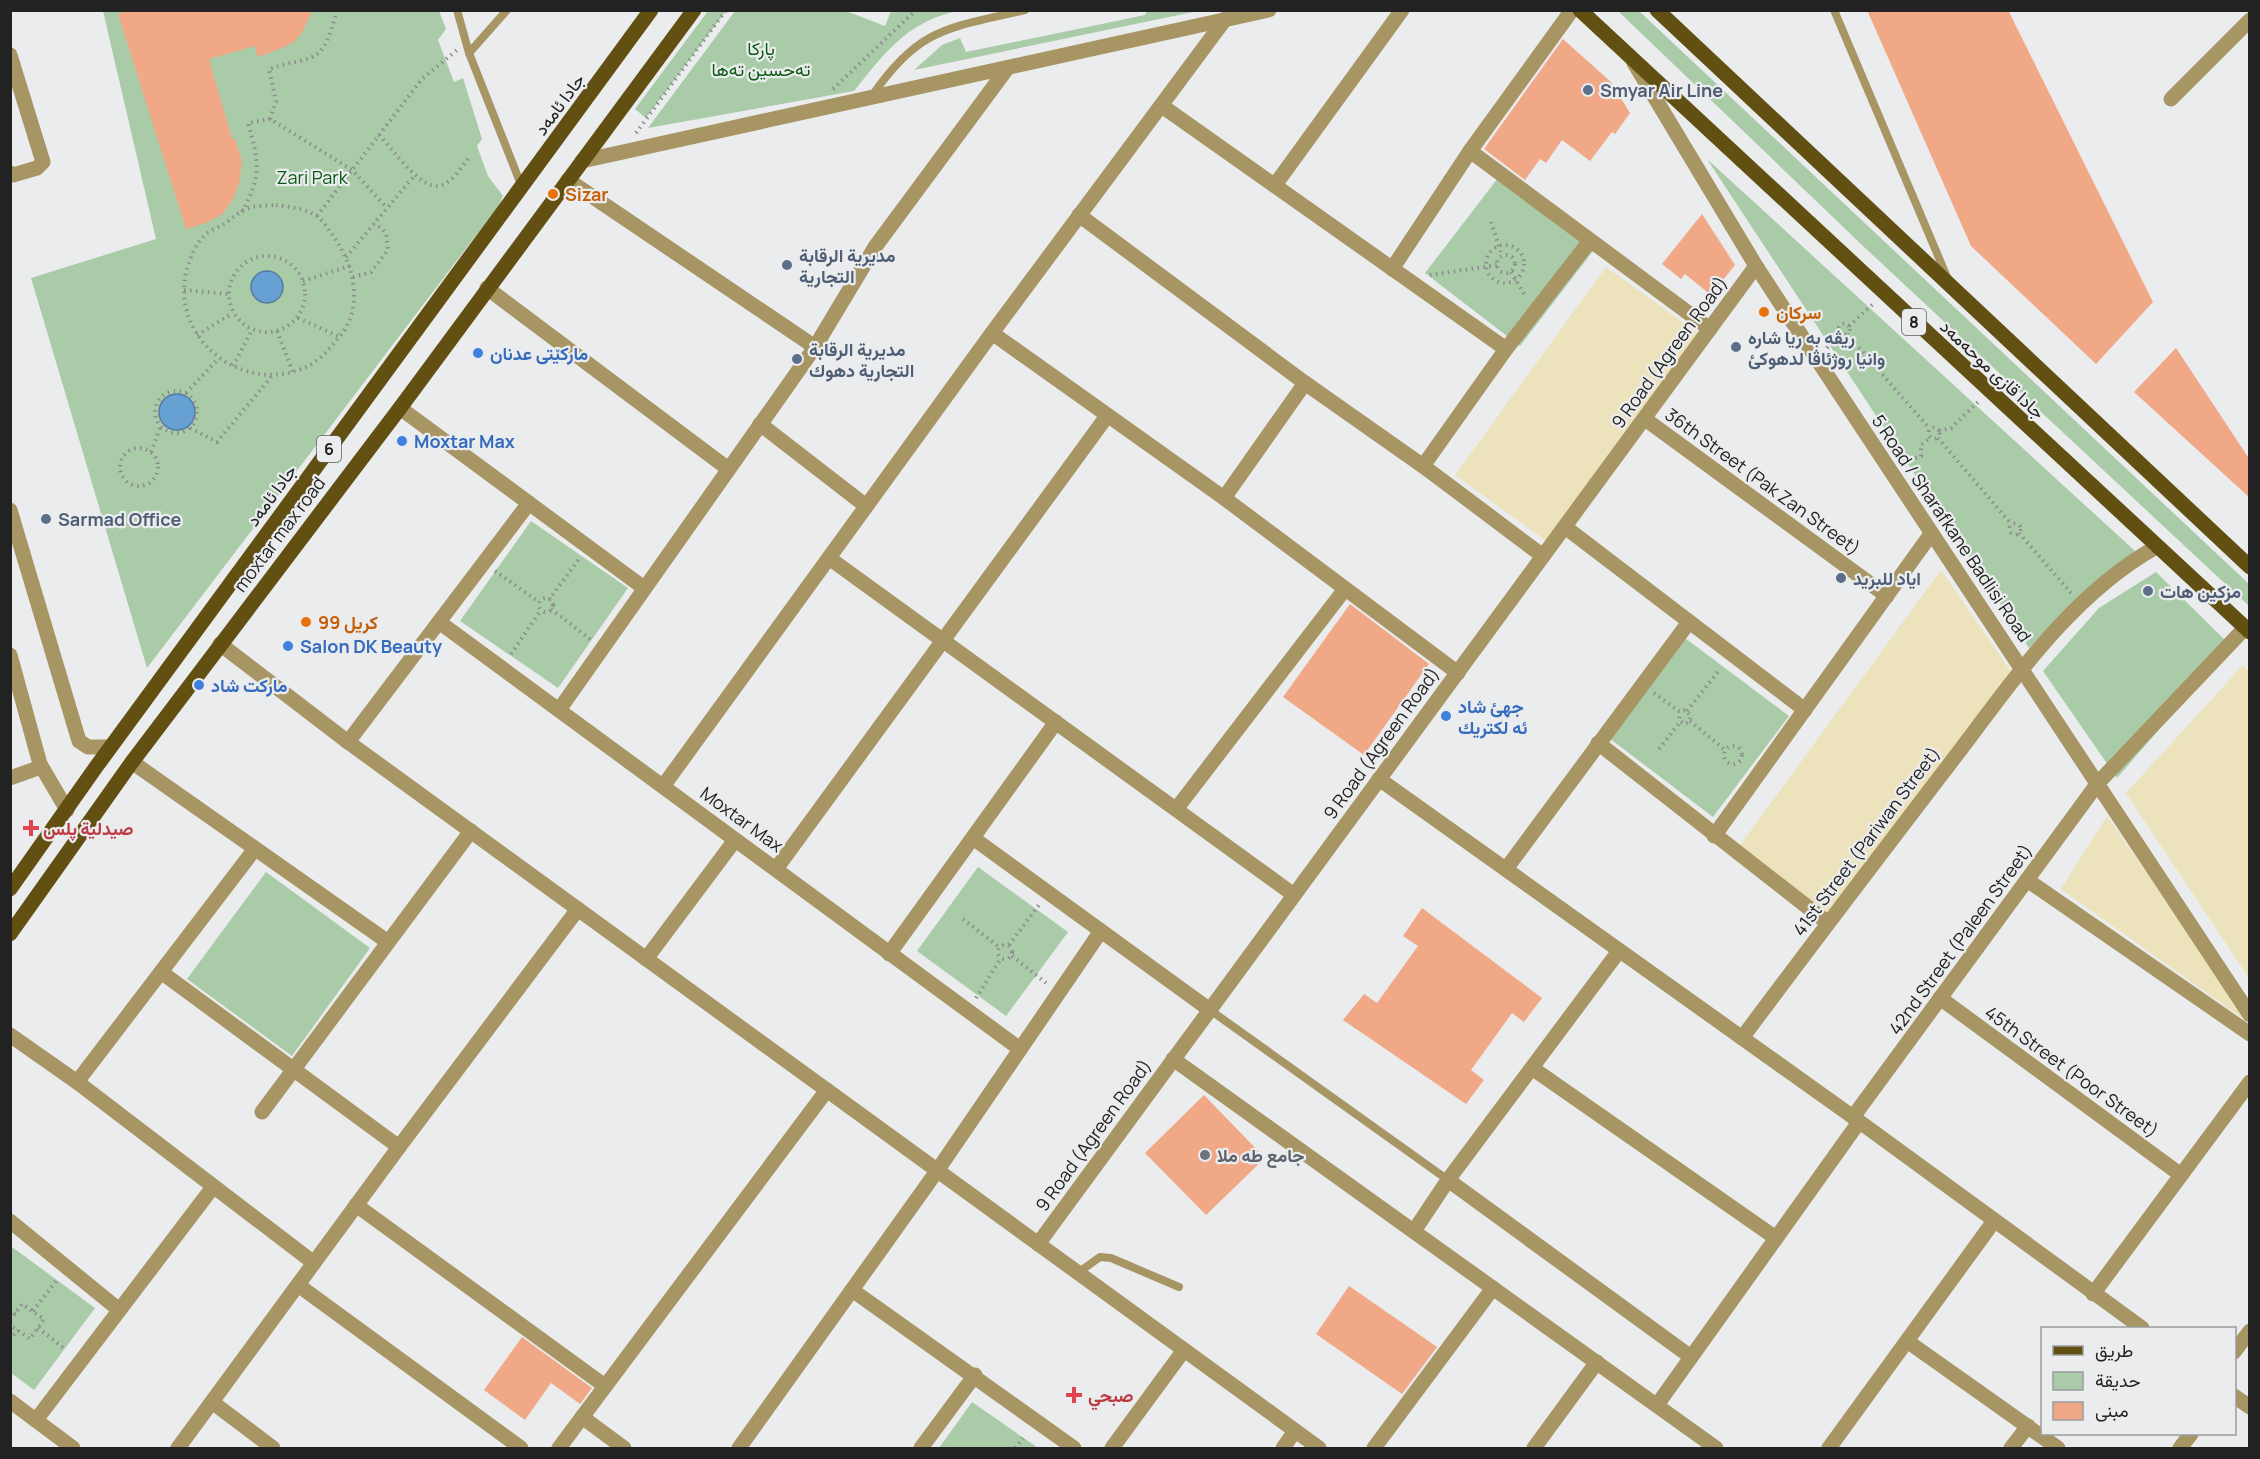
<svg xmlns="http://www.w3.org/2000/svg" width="2260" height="1459" viewBox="0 0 2260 1459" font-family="Manrope,Vazirmatn,sans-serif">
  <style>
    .green { fill: #a9cba8 }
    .sand { fill: #ece3bd }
    .water { fill: #67a1d4; stroke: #527b9f; stroke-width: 1.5 }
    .building { fill: #f0a887 }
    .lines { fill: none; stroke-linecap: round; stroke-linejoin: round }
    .path { stroke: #8c8c8e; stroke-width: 4; stroke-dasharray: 1.5 4.5; stroke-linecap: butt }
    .lane { stroke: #a79564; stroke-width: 8 }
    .street { stroke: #a79564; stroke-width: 15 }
    .primary { stroke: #624f12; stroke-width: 15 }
    .service-dot { fill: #5c6f8a; stroke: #ebecee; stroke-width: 2 }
    .food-dot { fill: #e8710a; stroke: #ebecee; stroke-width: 2 }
    .shop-dot { fill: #3f7fe0; stroke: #ebecee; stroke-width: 2 }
    .health-dot { fill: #e0444e; stroke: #ebecee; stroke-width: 2 }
    .worship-dot { fill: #6b7280; stroke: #ebecee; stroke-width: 2 }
    .labels { text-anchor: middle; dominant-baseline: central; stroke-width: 4.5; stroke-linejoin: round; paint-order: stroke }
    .shield { fill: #ebecee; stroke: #5e5f60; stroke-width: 1.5 }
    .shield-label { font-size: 16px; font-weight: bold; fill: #222223 }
    .park-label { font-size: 18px; fill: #0b5b13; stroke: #ebecee }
    .service-label { font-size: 18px; font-weight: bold; fill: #4e5e75; stroke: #ebecee; text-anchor: start }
    .street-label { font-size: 18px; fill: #222223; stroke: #ebecee }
    .food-label { font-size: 18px; font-weight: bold; fill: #c56008; stroke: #ebecee; text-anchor: start }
    .shop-label { font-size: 18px; font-weight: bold; fill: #366cbe; stroke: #ebecee; text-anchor: start }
    .health-label { font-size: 18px; font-weight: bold; fill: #be3a42; stroke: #ebecee; text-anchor: start }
    .worship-label { font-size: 18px; font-weight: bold; fill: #5b616d; stroke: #ebecee; text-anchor: start }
  </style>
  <rect width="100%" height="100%" fill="#ebecee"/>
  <g class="green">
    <polygon points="103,11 439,11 446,29 438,40 454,82 463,78 482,139 477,146 488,176 503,196 499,205 147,668 31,278 156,239"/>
    <polygon points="708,11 726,11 646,118 635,109"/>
    <path d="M 735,11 L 846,11 L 885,26 L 891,11 L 953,12 C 905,24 884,54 854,91 L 648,128 Z"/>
    <polygon points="1147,11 1198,11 914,70 942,45 960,38 966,52 1145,15"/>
    <polygon points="1618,11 1639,11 2249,584 2249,606 1862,245"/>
    <polygon points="1707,159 2135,551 2029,648"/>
    <polygon points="1498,178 1593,251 1520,346 1425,273"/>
    <polygon points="531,521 628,588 558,688 460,621"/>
    <polygon points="2156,572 2231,646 2117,778 2043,671 2099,608"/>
    <polygon points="1685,638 1789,716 1713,817 1609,738"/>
    <polygon points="978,867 1068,932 1006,1016 917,951"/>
    <polygon points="266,872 370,948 292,1056 187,979"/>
    <polygon points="12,1247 95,1308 34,1390 11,1373"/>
    <polygon points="972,1402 1038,1448 939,1448"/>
  </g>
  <g class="sand">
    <polygon points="1606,267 1702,336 1552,545 1455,475"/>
    <polygon points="1941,570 2012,673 1833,918 1738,848"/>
    <polygon points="2243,665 2250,672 2249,978 2126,793"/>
    <polygon points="2107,816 2249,1021 2249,1023 2061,889"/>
  </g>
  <g class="water">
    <circle cx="267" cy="287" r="16"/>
    <circle cx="177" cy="412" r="18"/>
  </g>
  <g class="building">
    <polygon points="129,10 313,10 303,31 294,42 282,48 258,57 255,46 209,59 232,139 235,138 242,162 239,184 232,201 222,214 208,222 186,229 118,14"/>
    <polygon points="1867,10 2008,10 2153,302 2096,364 1971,246"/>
    <polygon points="1563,39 1611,82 1630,113 1615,134 1612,132 1590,161 1562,140 1546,163 1540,159 1525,180 1484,149"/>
    <polygon points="1702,214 1735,265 1711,295 1685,274 1681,279 1662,264"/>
    <polygon points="2176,348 2250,460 2250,498 2134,392"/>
    <polygon points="1350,604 1429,664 1364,755 1283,697"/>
    <polygon points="1422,908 1542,998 1524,1022 1512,1013 1471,1070 1484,1080 1466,1104 1343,1020 1364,994 1377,1003 1418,946 1403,936"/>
    <polygon points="1204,1095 1265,1158 1206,1215 1145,1153"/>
    <polygon points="1349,1286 1437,1347 1402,1394 1316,1334"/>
    <polygon points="522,1337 592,1388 580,1404 551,1383 525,1420 484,1390"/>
  </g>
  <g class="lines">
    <g class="path">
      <path d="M 337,10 C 321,67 320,53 269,69 L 276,101 L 270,119 L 352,170 L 387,208"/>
      <polyline points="833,89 916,10"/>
      <polyline points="636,133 726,10"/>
      <path d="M 379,135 C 391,147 420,189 438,186 C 452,184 461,167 469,158"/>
      <path d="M 276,205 C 289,207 303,208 315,215 C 321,218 326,226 330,232 C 352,259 366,305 340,336 C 329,350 317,364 299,370 C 238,391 172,338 186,273 C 189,261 194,246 203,237 C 207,232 216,228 222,225 C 231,220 239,211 249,208 C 256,205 268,206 276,205 Z"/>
      <path d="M 242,212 C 262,175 259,162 248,123 L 270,119"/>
      <polyline points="317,216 422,79 457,50"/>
      <polyline points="1491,222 1502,256"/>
      <circle cx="1505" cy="264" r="19"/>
      <circle cx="1506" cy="264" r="9"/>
      <circle cx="267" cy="294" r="38"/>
      <polyline points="346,257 415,175"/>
      <polyline points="1511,272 1526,297"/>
      <polyline points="1430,275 1497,265"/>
      <polyline points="353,277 371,272 388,250 386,233 375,223"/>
      <polyline points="303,281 350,266"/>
      <polyline points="184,290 229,294"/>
      <polyline points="298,318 340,337"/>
      <circle cx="1844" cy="329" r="5.5"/>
      <polyline points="1849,326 1874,303"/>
      <polyline points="277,331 293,372"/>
      <polyline points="1847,334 1930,429"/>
      <polyline points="197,335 233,313"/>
      <polyline points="1827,348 1840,332"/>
      <polyline points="233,366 252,330"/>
      <circle cx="176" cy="412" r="21"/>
      <polyline points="186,393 218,359"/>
      <circle cx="1934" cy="433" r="5.5"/>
      <polyline points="190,428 217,442 272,376"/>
      <polyline points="1939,431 1951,428 1980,400"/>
      <polyline points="1938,438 2012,525"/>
      <circle cx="139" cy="467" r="19"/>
      <polyline points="151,452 161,426"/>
      <polyline points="1904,462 1921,456 1921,445 1930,438"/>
      <circle cx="2015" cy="529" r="5.5"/>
      <polyline points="2019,533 2072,594"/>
      <polyline points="495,571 539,602"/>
      <circle cx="546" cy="605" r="7"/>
      <polyline points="549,600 579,559"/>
      <polyline points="551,609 591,640"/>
      <polyline points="511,654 541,610"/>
      <polyline points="1654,693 1680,712 1685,710 1691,716 1689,722 1684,724 1679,720 1680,712"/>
      <polyline points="1687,711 1720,669"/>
      <polyline points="1690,721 1725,750"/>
      <circle cx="1733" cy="755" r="9"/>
      <polyline points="1659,749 1680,722"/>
      <polyline points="963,919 999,947"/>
      <circle cx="1005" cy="952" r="7"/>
      <polyline points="1009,945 1039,905"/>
      <polyline points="1012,956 1046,983"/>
      <polyline points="976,998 1001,958"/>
      <polyline points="10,1309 16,1313"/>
      <polyline points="33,1311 57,1280"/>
      <polyline points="10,1320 22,1304 44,1319 30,1339 10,1325"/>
      <polyline points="38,1328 65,1349"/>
      <polyline points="10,1340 18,1330"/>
      <polyline points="1015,1448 1023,1438"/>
    </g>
    <g class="lane">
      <polyline points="457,10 469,53"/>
      <polyline points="507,10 469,53 522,187"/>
      <polyline points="1834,10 1947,277"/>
      <path d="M 872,96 C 919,27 949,28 1025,10"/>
      <polyline points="1210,1010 1448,1180"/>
      <polyline points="1079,1272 1100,1257 1111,1258 1179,1287"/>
    </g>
    <g class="street">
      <polyline points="10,55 43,162 37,168 13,175 10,173"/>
      <polyline points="1634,63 1756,266 1818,361 2250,1015"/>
      <polyline points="2171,99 2250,20"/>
      <polyline points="1162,106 1506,349"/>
      <polyline points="1470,151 1710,329"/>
      <polyline points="582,161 1269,10"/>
      <polyline points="568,180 815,347"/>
      <polyline points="1275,185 1402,10"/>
      <polyline points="1079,215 1305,383 1423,466 1543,556"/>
      <polyline points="1392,269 1470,151 1572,10"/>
      <polyline points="487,288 727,468"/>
      <polyline points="992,333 1224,498 1458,673"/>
      <polyline points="400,408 644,588"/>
      <polyline points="1645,419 1887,596"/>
      <polyline points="760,424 866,506"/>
      <polyline points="1423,466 1506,349 1589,242"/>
      <polyline points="1224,498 1305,383"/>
      <polyline points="10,510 79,741 88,747 110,747"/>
      <polyline points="1565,527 1805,710"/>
      <polyline points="829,558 1294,895"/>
      <polyline points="439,622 1020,1049"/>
      <polyline points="220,644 348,742 1319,1448"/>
      <polyline points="10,655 40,764 67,810"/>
      <polyline points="559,710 815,347 875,247 1006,70"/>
      <polyline points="348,742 529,503"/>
      <polyline points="1598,743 1828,923"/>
      <polyline points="132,762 388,942"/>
      <polyline points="10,778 41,767"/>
      <polyline points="1379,779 1853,1117 2142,1328"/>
      <polyline points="664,785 992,333 1226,18"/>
      <polyline points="1177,808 1345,589"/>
      <polyline points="1714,836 1931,534"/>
      <polyline points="973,838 1210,1010"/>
      <polyline points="776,869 1107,416"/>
      <polyline points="1506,869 1689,622"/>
      <polyline points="2027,880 2250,1034"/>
      <polyline points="889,954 1056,722"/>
      <polyline points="646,959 735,840"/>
      <polyline points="161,972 399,1147"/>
      <polyline points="1940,998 2181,1175"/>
      <polyline points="10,1035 77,1082 314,1263"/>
      <path d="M 1742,1038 C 1809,948 1877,859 1945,770 C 2007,690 2066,598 2156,547"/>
      <polyline points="1173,1059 1716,1448"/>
      <polyline points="1532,1068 1776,1238"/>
      <polyline points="77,1082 254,850"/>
      <polyline points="262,1112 471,831"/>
      <polyline points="1853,1117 2098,783 2245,628"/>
      <polyline points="1448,1180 1691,1357"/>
      <polyline points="356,1205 605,1386"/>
      <polyline points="10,1221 118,1309"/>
      <polyline points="1414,1231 1448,1180 1619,951"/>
      <polyline points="1038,1244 1756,266"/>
      <polyline points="298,1285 521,1448"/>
      <polyline points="852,1290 1074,1448"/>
      <polyline points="2093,1294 2250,1082"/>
      <polyline points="1907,1341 2058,1448"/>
      <polyline points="2234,1352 2250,1331"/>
      <polyline points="2234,1396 2250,1407"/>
      <polyline points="10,1401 73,1448"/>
      <polyline points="212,1402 273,1448"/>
      <polyline points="1657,1405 1859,1122"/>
      <polyline points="582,1417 624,1448"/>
      <polyline points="36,1420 213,1187"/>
      <polyline points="178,1448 399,1147 578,909"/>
      <polyline points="559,1448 827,1090"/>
      <polyline points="739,1448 937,1171 1101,931"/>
      <polyline points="921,1448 975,1375"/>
      <polyline points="1112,1448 1184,1350"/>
      <polyline points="1283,1448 1295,1431"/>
      <polyline points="1374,1448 1493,1288"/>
      <polyline points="1534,1448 1597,1362"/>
      <polyline points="1829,1448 1994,1221"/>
      <polyline points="2011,1448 2028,1426"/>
      <polyline points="2180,1448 2191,1434"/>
    </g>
    <g class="primary">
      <polyline points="1580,10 2250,632"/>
      <polyline points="1657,10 2250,567"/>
      <polyline points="10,889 96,767 651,10"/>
      <polyline points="10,934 132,762 400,408 694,10"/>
    </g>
  </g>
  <g class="service-dot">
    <circle cx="1588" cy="90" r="6"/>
    <circle cx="787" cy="265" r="6"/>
    <circle cx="1736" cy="347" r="6"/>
    <circle cx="797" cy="359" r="6"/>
    <circle cx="46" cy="519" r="6"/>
    <circle cx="1841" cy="578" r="6"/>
    <circle cx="2148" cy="591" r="6"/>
  </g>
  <g class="food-dot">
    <circle cx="553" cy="194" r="6"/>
    <circle cx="1764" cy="312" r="6"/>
    <circle cx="306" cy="622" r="6"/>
  </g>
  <g class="shop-dot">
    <circle cx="478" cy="353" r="6"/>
    <circle cx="402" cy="441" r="6"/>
    <circle cx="288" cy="646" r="6"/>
    <circle cx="199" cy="685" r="6"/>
    <circle cx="1446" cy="716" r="6"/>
  </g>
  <g class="health-dot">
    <path d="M28 819h6v6h6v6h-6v6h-6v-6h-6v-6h6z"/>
    <path d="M1071 1386h6v6h6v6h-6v6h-6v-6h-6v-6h6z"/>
  </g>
  <circle class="worship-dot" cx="1205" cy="1155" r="6"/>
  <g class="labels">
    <g class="shield">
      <rect x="1902" y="309" width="24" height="26" rx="4.5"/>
      <rect x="317" y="436" width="24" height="26" rx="4.5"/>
    </g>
    <g class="shield-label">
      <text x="1914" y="322">8</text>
      <text x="329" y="449">6</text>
    </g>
    <g class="park-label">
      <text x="761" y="48">پارکا<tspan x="761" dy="21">تەحسین تەها</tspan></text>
      <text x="312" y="177">Zari Park</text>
    </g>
    <g class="service-label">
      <text x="1600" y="90">Smyar Air Line</text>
      <text x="799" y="255">مديرية الرقابة<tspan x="799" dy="21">التجارية</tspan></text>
      <text x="1748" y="337">ريڤه به ريا شاره<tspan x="1748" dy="21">وانيا روژئاڤا لدهوكئ</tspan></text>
      <text x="809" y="349">مديرية الرقابة<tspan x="809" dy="21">التجارية دهوك</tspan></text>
      <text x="58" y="519">Sarmad Office</text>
      <text x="1853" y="578">اياد للبريد</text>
      <text x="2160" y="591">مزكين هات</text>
    </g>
    <g class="street-label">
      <text transform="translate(559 104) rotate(-54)">جادا ئامەد</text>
      <text transform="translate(1669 352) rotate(-54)">9 Road (Agreen Road)</text>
      <text transform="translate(1993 369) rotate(43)">جادا قازی موحەمەد</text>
      <text transform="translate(1763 481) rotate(36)">36th Street (Pak Zan Street)</text>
      <text transform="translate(271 495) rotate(-54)">جادا ئامەد</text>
      <text transform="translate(1952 528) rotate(56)">5 Road / Sharafkane Badlisi Road</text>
      <text transform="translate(279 534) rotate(-53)">moxtar max road</text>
      <text transform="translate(1381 743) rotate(-54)">9 Road (Agreen Road)</text>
      <text transform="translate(742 819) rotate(36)">Moxtar Max</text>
      <text transform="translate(1866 841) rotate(-53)">41st Street (Pariwan Street)</text>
      <text transform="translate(1960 939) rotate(-54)">42nd Street (Paleen Street)</text>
      <text transform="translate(2072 1071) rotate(36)">45th Street (Poor Street)</text>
      <text transform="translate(1093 1135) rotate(-54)">9 Road (Agreen Road)</text>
    </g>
    <g class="food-label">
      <text x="565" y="194">Sizar</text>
      <text x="1776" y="312">سركان</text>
      <text x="318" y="622">99 كريل</text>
    </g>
    <g class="shop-label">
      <text x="490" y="353">مارکێتی عدنان</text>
      <text x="414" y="441">Moxtar Max</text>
      <text x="300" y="646">Salon DK Beauty</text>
      <text x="211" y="685">ماركت شاد</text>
      <text x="1458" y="706">جهئ شاد<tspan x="1458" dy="21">ئه لكتريك</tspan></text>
    </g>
    <g class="health-label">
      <text x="43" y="828">صيدلية پلس</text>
      <text x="1088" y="1395">صبحي</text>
    </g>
    <g class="worship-label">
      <text x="1217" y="1155">جامع طه ملا</text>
    </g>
  </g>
  <rect width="2260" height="1459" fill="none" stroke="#222223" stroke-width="24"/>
  <rect x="2041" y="1327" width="195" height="108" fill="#ebecee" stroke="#9b9b9d" stroke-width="1.5"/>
  <rect x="2053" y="1346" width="30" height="9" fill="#624f12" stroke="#9b9b9d" stroke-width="1.5"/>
  <text x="2095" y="1357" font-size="18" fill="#222223">طريق</text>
  <rect x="2053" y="1372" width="30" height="18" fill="#a9cba8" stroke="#9b9b9d" stroke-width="1.5"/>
  <text x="2095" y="1387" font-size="18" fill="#222223">حديقة</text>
  <rect x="2053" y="1402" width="30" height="18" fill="#f0a887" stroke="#9b9b9d" stroke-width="1.5"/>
  <text x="2095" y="1417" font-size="18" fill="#222223">مبنى</text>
</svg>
